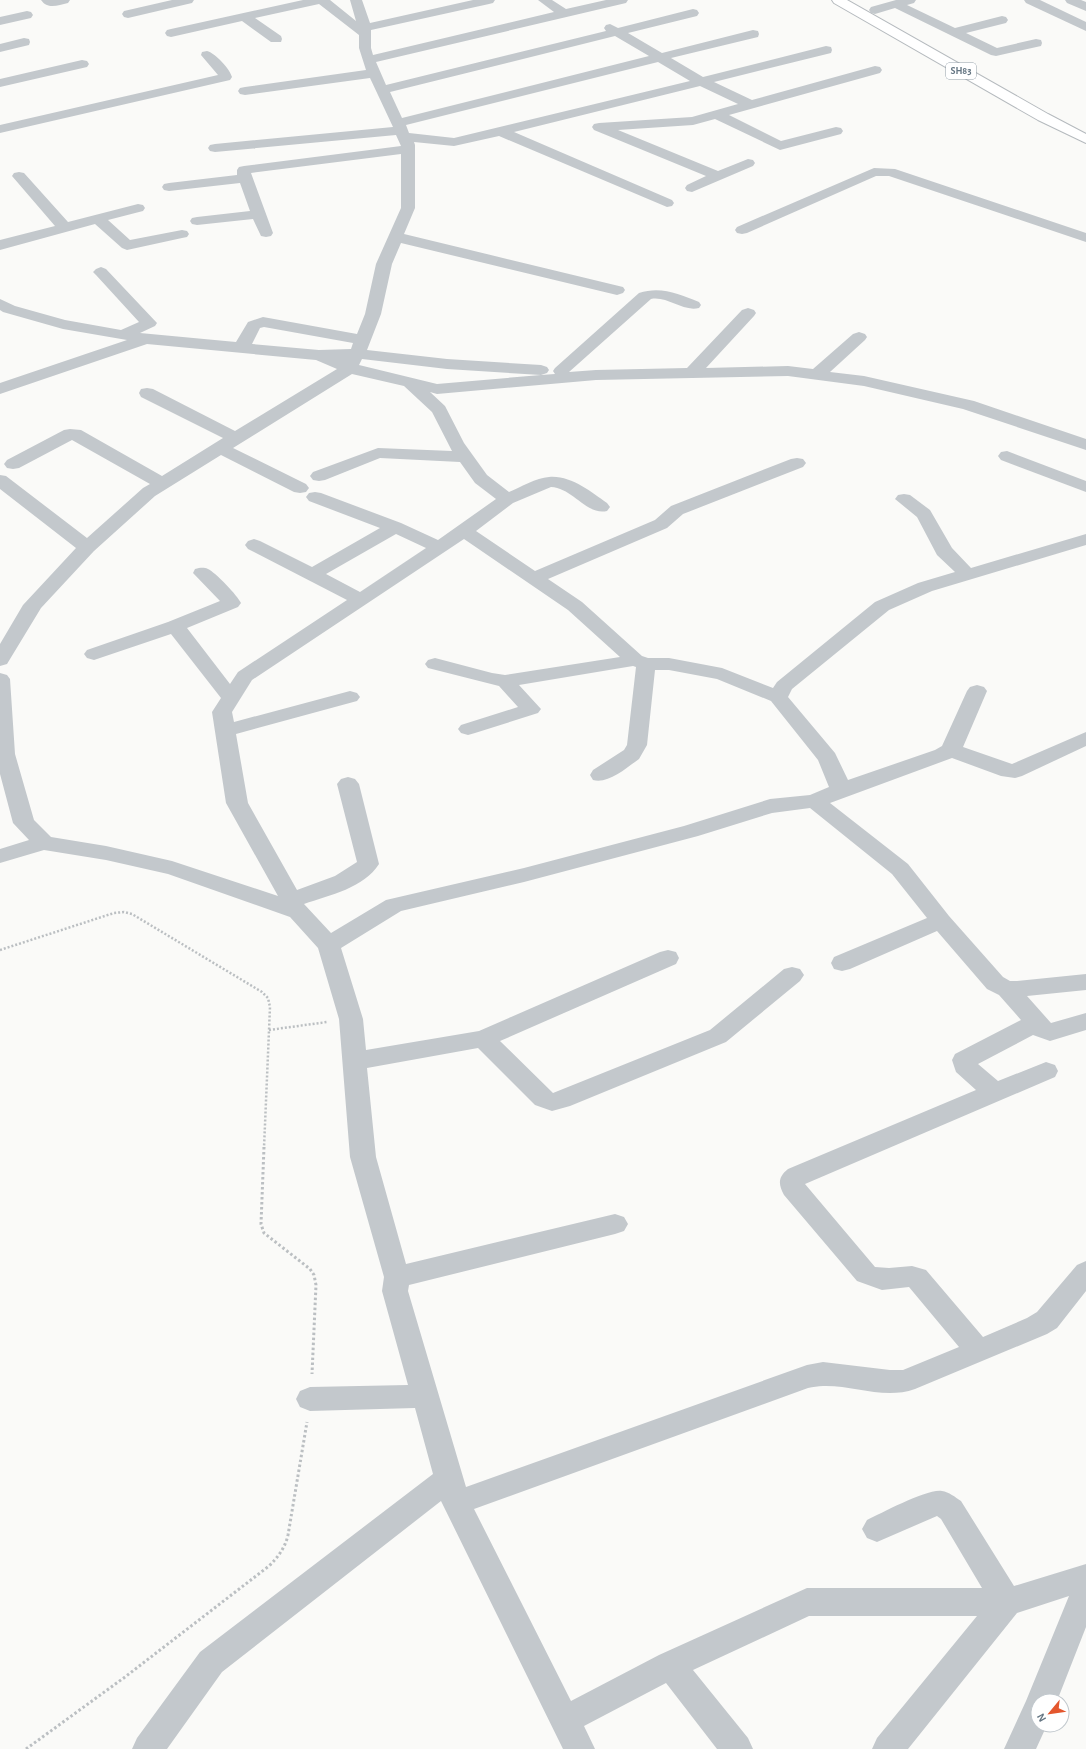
<svg xmlns="http://www.w3.org/2000/svg" width="1086" height="1749" viewBox="0 0 1086 1749" font-family="'Alegreya Sans',sans-serif">
  <style>
    .lines { fill: none; stroke-linecap: round; stroke-linejoin: round }
    .major-casing { stroke: #b5babe; stroke-width: 2 }
    .path-far1 { stroke: #bbbfc2; stroke-width: 2.5; stroke-dasharray: 2 2; stroke-linecap: butt }
    .path { stroke: #bbbfc2; stroke-width: 3; stroke-dasharray: 2.5 2.5; stroke-linecap: butt }
    .minor { fill: #c3c8cc; fill-rule: evenodd }
    .major { fill: #fff; fill-rule: evenodd }
    .labels { text-anchor: middle; dominant-baseline: central; stroke-width: 4; stroke-linejoin: round; paint-order: stroke }
    .shield { fill: #fff; stroke: #939fa8; stroke-width: 1 }
    .shield-label { font-size: 10px; font-weight: bold; fill: #657683 }
  </style>
  <rect width="100%" height="100%" fill="#fafaf8"/>
  <g class="lines">
    <g class="major-casing">
      <polygon id="major" points="832,0 847,0 1048,114 1086,134 1086,143 1038,120 834,3"/>
    </g>
    <g class="path-far1">
      <polyline points="0,950 114,913 124,912 132,914 262,992 268,998 270,1007 264,1148"/>
      <polyline points="269,1030 327,1022"/>
    </g>
    <g class="path">
      <polyline points="264,1147 261,1224 264,1233 310,1269 314,1275 316,1285 312,1374"/>
      <path d="M 26,1749 L 125,1677 L 269,1566 C 278,1557 285,1548 288,1535 L 307,1422"/>
    </g>
    <g class="minor">
      <path d="M 41,0 L 70,0 L 68,3 C 58,5 48,10 41,0 Z"/>
      <polygon points="172,0 194,0 192,3 128,18 124,17 122,14 124,11"/>
      <path d="M 303,0 L 330,0 L 356,21 L 350,0 L 362,0 L 370,23 L 473,0 L 495,0 L 493,3 L 489,4 L 371,30 L 371,48 L 373,55 L 554,12 L 538,0 L 552,0 L 566,9 L 606,0 L 628,0 L 626,3 L 376,62 L 386,85 L 606,31 L 604,28 L 606,25 L 610,24 L 618,28 L 693,9 L 697,10 L 699,13 L 697,16 L 628,33 L 662,53 L 753,30 L 758,31 L 759,34 L 758,37 L 671,58 L 703,77 L 826,46 L 831,47 L 832,50 L 831,53 L 714,82 L 752,100 L 875,66 L 880,67 L 882,70 L 880,73 L 729,115 L 781,141 L 836,127 L 841,128 L 843,131 L 841,134 L 780,150 L 715,119 L 693,125 L 618,130 L 718,171 L 748,159 L 753,160 L 755,163 L 753,166 L 692,192 L 687,191 L 685,188 L 687,185 L 706,176 L 594,130 L 592,127 L 594,124 L 599,123 L 692,117 L 738,104 L 700,86 L 514,132 L 672,200 L 674,203 L 672,206 L 667,207 L 499,136 L 454,146 L 414,142 L 415,145 L 415,208 L 404,234 L 623,287 L 625,290 L 623,293 L 617,295 L 401,243 L 392,264 L 381,314 L 367,350 L 447,359 L 541,365 L 547,367 L 549,370 L 547,373 L 541,375 L 555,374 L 553,371 L 555,368 L 639,293 C 661,286 679,294 699,302 L 701,305 L 699,308 C 682,312 668,296 651,299 L 569,372 L 596,370 L 687,368 L 742,310 L 748,308 L 754,310 L 756,313 L 754,316 L 706,368 L 788,366 L 813,369 L 853,334 L 859,332 L 865,334 L 867,337 L 865,340 L 830,372 L 864,376 L 974,401 L 1086,439 L 1086,450 L 963,409 L 864,386 L 788,376 L 596,380 L 437,394 L 430,392 L 445,406 L 464,443 L 487,475 L 509,492 C 521,487 536,478 549,477 C 571,475 591,492 607,503 L 610,507 L 607,511 C 587,516 573,488 551,487 L 513,503 L 476,531 L 535,571 L 655,520 L 671,506 L 791,459 L 797,458 L 803,459 L 806,463 L 803,467 L 683,514 L 667,528 L 548,579 L 582,602 L 642,656 L 648,658 L 669,658 L 722,668 L 773,688 L 777,682 L 875,602 L 918,583 L 955,572 L 937,555 L 917,517 L 895,499 L 898,495 L 904,494 L 910,495 L 930,510 L 952,548 L 971,568 L 1086,534 L 1086,545 L 932,591 L 889,610 L 792,689 L 788,697 L 835,753 L 848,780 L 935,750 L 942,746 L 967,691 L 970,687 L 977,685 L 984,687 L 987,691 L 963,747 L 1012,764 L 1086,732 L 1086,746 L 1022,776 L 1015,778 L 1001,776 L 952,758 L 830,803 L 908,864 L 949,916 L 1003,977 L 1010,981 L 1017,981 L 1086,974 L 1086,990 L 1027,996 L 1051,1023 L 1086,1013 L 1086,1030 L 1050,1041 L 1033,1035 L 978,1064 L 998,1081 L 1046,1062 L 1055,1065 L 1058,1071 L 1055,1077 L 805,1184 L 875,1267 L 889,1268 L 912,1266 L 926,1270 L 983,1337 L 1027,1318 L 1037,1312 L 1077,1265 L 1086,1261 L 1086,1291 L 1057,1328 L 1047,1334 L 915,1389 C 884,1400 854,1385 823,1386 C 818,1386 813,1387 808,1388 L 474,1509 L 571,1701 L 659,1655 L 807,1588 L 982,1588 L 941,1519 L 937,1516 L 877,1542 L 867,1538 L 862,1529 L 867,1520 C 882,1513 928,1488 942,1491 C 949,1492 955,1497 961,1501 L 1014,1586 L 1086,1564 L 1086,1627 L 1057,1701 L 1038,1701 L 1038,1725 L 1047,1725 L 1036,1749 L 1004,1749 L 1026,1701 L 1069,1596 L 1017,1613 L 908,1749 L 872,1749 L 877,1738 L 977,1616 L 809,1616 L 693,1670 L 748,1738 L 753,1749 L 717,1749 L 666,1683 L 584,1726 L 595,1749 L 563,1749 L 441,1501 L 222,1672 L 167,1749 L 132,1749 L 137,1738 L 200,1652 L 433,1474 L 415,1408 L 310,1411 L 300,1407 L 296,1399 L 300,1391 L 310,1387 L 408,1385 L 382,1291 L 384,1277 L 350,1157 L 339,1019 L 318,948 L 290,917 L 168,874 L 106,860 L 44,850 L 0,863 L 0,849 L 29,840 L 13,823 L 0,774 L 0,673 L 7,675 L 10,679 L 15,754 L 34,820 L 51,837 L 106,846 L 172,861 L 278,896 L 226,803 L 212,712 L 221,698 L 171,634 L 94,660 L 87,658 L 84,654 L 87,650 L 168,622 L 220,601 L 193,573 L 195,569 C 200,568 203,567 208,569 C 215,572 238,596 241,603 L 238,607 L 187,628 L 230,684 L 238,672 L 347,600 L 248,549 L 245,545 L 248,541 L 254,539 L 260,541 L 312,567 L 380,528 L 309,501 L 306,497 L 309,493 L 315,492 L 321,493 L 401,523 L 438,540 L 496,499 L 475,483 L 460,462 L 380,458 L 325,480 L 319,481 L 313,480 L 310,476 L 313,472 L 378,448 L 452,451 L 432,412 L 404,386 L 352,374 L 233,448 L 306,484 L 309,488 L 306,492 L 300,493 L 294,492 L 221,455 L 155,496 L 94,551 L 41,608 L 7,664 L 0,666 L 0,644 L 23,605 L 76,548 L 0,489 L 0,475 L 6,476 L 87,538 L 143,488 L 150,484 L 72,440 L 19,468 L 13,469 L 7,468 L 4,464 L 7,460 L 64,430 L 70,429 L 81,430 L 162,476 L 223,438 L 141,397 L 139,393 L 141,389 L 147,388 L 153,389 L 235,431 L 337,369 L 316,360 L 147,344 L 0,394 L 0,383 L 127,340 L 63,329 L 3,312 L 0,310 L 0,299 L 15,306 L 65,320 L 121,330 L 139,322 L 96,275 L 93,272 L 96,269 L 101,267 L 106,269 L 157,323 L 155,326 L 140,333 L 236,342 L 248,322 L 263,317 L 357,334 L 365,314 L 376,264 L 401,208 L 401,154 L 251,173 L 273,233 L 271,236 L 266,237 L 261,236 L 253,219 L 197,225 L 192,224 L 190,221 L 192,218 L 197,217 L 250,211 L 240,183 L 169,191 L 164,190 L 162,187 L 164,184 L 169,183 L 237,175 L 237,170 L 239,167 L 244,166 L 401,146 L 396,135 L 215,152 L 210,151 L 208,148 L 210,145 L 215,144 L 393,127 L 370,78 L 245,95 L 240,94 L 238,91 L 240,88 L 245,87 L 366,70 L 359,48 L 359,35 L 319,4 L 255,18 L 281,36 L 282,39 L 281,42 L 271,42 L 242,21 L 171,37 L 167,36 L 165,33 L 167,30 L 171,29 ZM 615,36 L 649,56 L 402,118 L 390,92 ZM 658,62 L 690,81 L 454,138 L 409,133 L 406,125 ZM 264,327 L 353,343 L 351,349 L 319,350 L 252,344 L 260,328 ZM 362,359 L 447,369 L 541,375 L 437,384 L 359,365 ZM 396,534 L 426,548 L 360,592 L 326,574 ZM 464,539 L 568,610 L 620,657 L 505,675 L 492,673 L 435,658 L 428,660 L 425,664 L 428,668 L 499,686 L 518,707 L 461,725 L 458,729 L 461,733 L 468,735 L 475,733 L 538,713 L 541,709 L 519,685 L 633,666 L 636,667 L 627,745 L 624,750 L 593,770 L 590,775 L 593,780 C 609,784 626,768 639,759 L 647,745 L 655,670 L 669,670 L 717,679 L 771,701 L 818,760 L 829,787 L 810,795 L 770,799 L 684,826 L 524,868 L 386,900 L 331,933 L 304,904 C 330,895 364,888 379,864 L 359,784 L 355,779 L 348,777 L 341,779 L 337,784 L 357,862 L 335,876 L 297,890 L 248,803 L 236,734 L 357,701 L 360,697 L 357,693 L 350,691 L 234,722 L 232,712 L 252,680 ZM 810,808 L 892,874 L 927,918 L 834,957 L 831,963 L 834,969 L 842,971 L 850,969 L 937,931 L 987,989 L 999,995 L 1021,1020 L 955,1054 L 952,1060 L 956,1072 L 976,1090 L 788,1169 C 778,1177 778,1184 784,1195 L 857,1281 L 882,1290 L 909,1287 L 959,1347 L 903,1370 L 890,1370 L 823,1362 L 807,1365 L 466,1487 L 408,1291 L 409,1285 L 615,1234 L 624,1231 L 628,1224 L 624,1217 L 615,1214 L 406,1264 L 376,1157 L 367,1068 L 478,1048 L 535,1105 L 552,1111 L 570,1106 L 726,1042 L 800,981 L 804,975 L 800,969 L 792,967 L 784,969 L 710,1030 L 553,1093 L 500,1041 L 676,964 L 679,958 L 676,952 L 668,950 L 660,952 L 479,1031 L 366,1050 L 363,1019 L 341,948 L 401,911 L 524,882 L 698,836 L 772,813 Z"/>
      <polygon points="896,0 916,0 914,3 907,5 955,28 1002,16 1006,17 1008,20 1006,23 966,33 997,48 1036,39 1041,40 1042,43 1041,46 996,56 991,55 895,8 875,14 871,13 869,10 871,7"/>
      <polygon points="1024,0 1040,0 1086,22 1086,31 1026,3"/>
      <polygon points="1065,0 1081,0 1086,2 1086,11 1067,3"/>
      <polygon points="27,11 31,12 33,15 31,18 0,25 0,17"/>
      <polygon points="24,38 29,39 30,42 29,45 0,52 0,44"/>
      <path d="M 207,51 C 215,53 230,69 232,77 L 230,80 L 0,133 L 0,125 L 218,75 L 201,55 L 202,52 Z"/>
      <polygon points="82,60 87,61 89,64 87,67 0,87 0,79"/>
      <polygon points="874,168 895,169 1086,233 1086,242 889,176 876,176 747,233 742,234 737,233 735,230 737,227"/>
      <polygon points="19,172 24,173 68,222 138,204 143,205 145,208 143,211 108,220 130,240 182,230 187,231 189,234 187,237 182,238 127,250 122,248 95,224 0,250 0,240 55,226 12,176 14,173"/>
      <polygon points="1007,451 1086,481 1086,492 1001,460 998,456 1001,452"/>
    </g>
    <use href="#major" class="major"/>
  </g>
  <g class="labels">
    <rect class="shield" x="946" y="63" width="30" height="16" rx="3"/>
    <g class="shield-label">
      <text x="961" y="71">SH83</text>
    </g>
  </g>
  <g transform="translate(1050 1713) rotate(241)"><circle r="19" fill="#ffffff" stroke="#c1c8cd"/>
  <path d="M0-3L7 15L0 10L-7 15Z" fill="#e4572e"/>
  <text y="-6" font-size="11" font-weight="bold" text-anchor="middle" fill="#657683">N</text>
  </g>
</svg>
